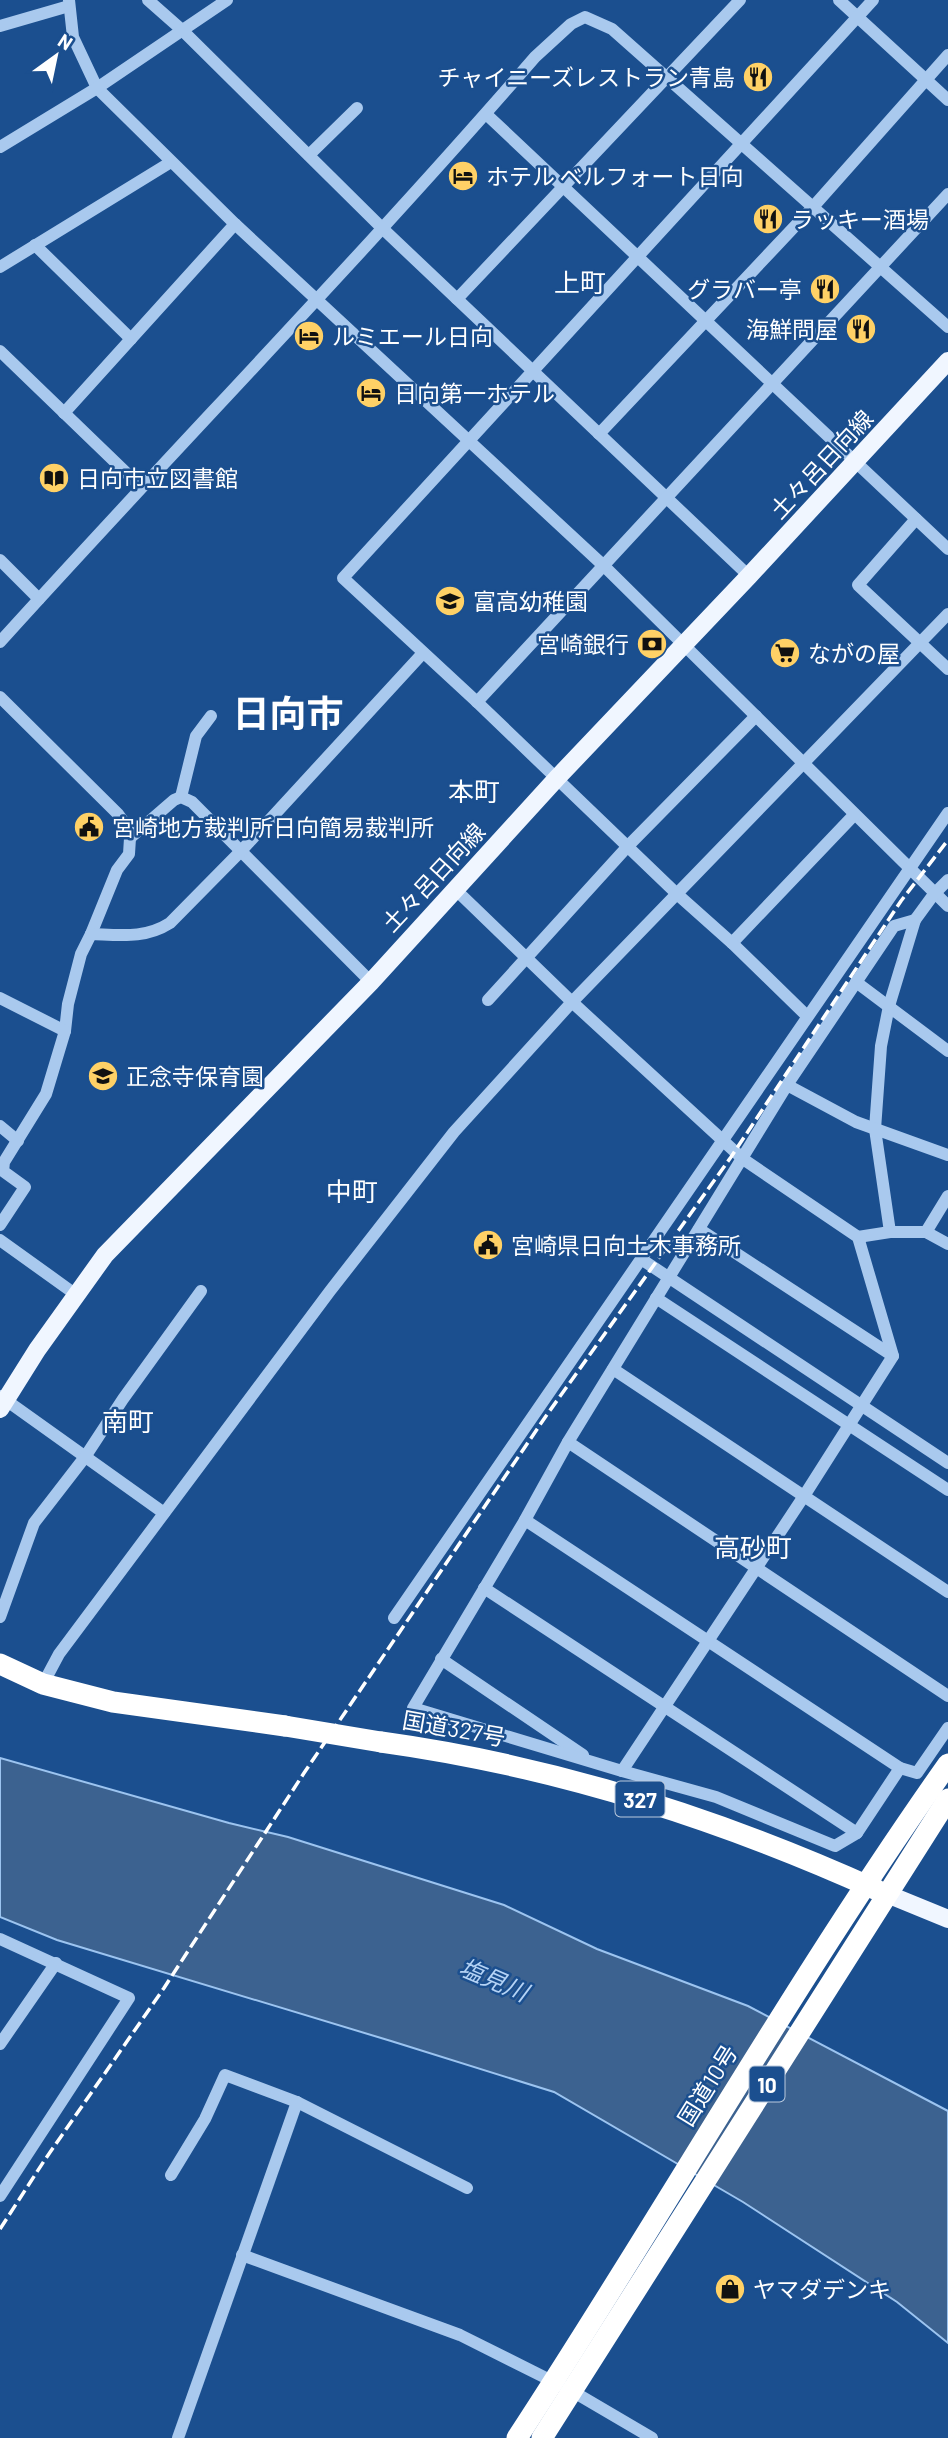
<svg xmlns="http://www.w3.org/2000/svg" width="948" height="2438" viewBox="0 0 948 2438" font-family="Barlow,'Noto Sans JP',sans-serif">
  <style>
    .water { fill: #3c6290; stroke: #9cc4f0; stroke-width: 2 }
    .lines { fill: none; stroke-linecap: round; stroke-linejoin: round }
    .minor { stroke: #a9c9ee; stroke-width: 12 }
    .major { stroke: #f0f6ff; stroke-width: 18 }
    .highway { stroke: #fff; stroke-width: 21 }
    .rail { stroke: #fff; stroke-width: 3.5; stroke-dasharray: 12 5; stroke-linecap: butt }
    .highway-bridge { stroke: #fff; stroke-width: 21 }
    .labels { text-anchor: middle; dominant-baseline: central; stroke-width: 5; stroke-linejoin: round; paint-order: stroke }
    .shield { fill: #1b4f8f; stroke: #bbcadd; stroke-width: 2 }
    .shield-label { font-size: 21px; font-weight: bold; fill: #fff }
    .poi-label { font-size: 23px; fill: #fff; stroke: #1b4f8f; text-anchor: start }
    .street-label { font-size: 23px; fill: #fff; stroke: #1b4f8f }
    .water-label { font-size: 24px; font-style: italic; fill: #b5d3f5; stroke: #1b4f8f }
    .quarter-label { font-size: 26px; fill: #fff; stroke: #1b4f8f }
    .town-label { font-size: 37px; font-weight: bold; fill: #fff; stroke: #1b4f8f }
  </style>
  <rect width="100%" height="100%" fill="#1b4f8f"/>
  <polygon class="water" points="0,1758 229,1823 288,1837 504,1905 597,1949 748,2006 948,2111 948,2343 897,2302 743,2202 554,2092 391,2041 57,1940 0,1917"/>
  <g class="lines">
    <g class="minor">
      <polyline points="69,0 73,37 97,88 235,224 605,567 948,906"/>
      <polyline points="148,0 182,30 381,227 749,576"/>
      <polyline points="839,0 948,100"/>
      <polyline points="0,26 69,6"/>
      <polyline points="486,114 948,549"/>
      <polyline points="0,147 97,88 227,0"/>
      <polyline points="309,155 357,108"/>
      <polyline points="35,245 131,339"/>
      <polyline points="0,267 171,162"/>
      <polyline points="457,299 740,0"/>
      <polyline points="0,351 141,487"/>
      <polyline points="64,413 235,224"/>
      <polyline points="599,434 813,207 948,55"/>
      <polyline points="916,519 858,585 948,669"/>
      <polyline points="0,560 39,599"/>
      <path d="M 0,642 C 177,446 362,257 535,57 L 571,24 L 585,17 L 612,29 L 948,327"/>
      <polyline points="0,697 118,814 126,825 130,838 129,854 117,870 91,934 81,954 68,1004 65,1031 46,1094 4,1162 3,1171 25,1187 0,1225"/>
      <polyline points="477,702 948,194"/>
      <polyline points="181,797 196,736 211,716"/>
      <polyline points="854,815 732,943 677,894 477,702 343,578 873,0"/>
      <polyline points="130,838 174,800 181,797 192,802 371,982"/>
      <polyline points="948,880 934,894 915,920 889,1006 881,1046 875,1129 890,1232 926,1232 948,1244"/>
      <polyline points="456,890 572,1002 743,1159 858,1237 893,1356 804,1496 622,1771"/>
      <path d="M 91,934 C 120,935 145,939 170,923 L 241,851 L 423,653"/>
      <polyline points="732,943 807,1016"/>
      <polyline points="856,982 948,1051"/>
      <polyline points="0,998 65,1031"/>
      <polyline points="488,1000 628,846 756,716"/>
      <polyline points="787,1085 894,926 915,920"/>
      <polyline points="0,1126 18,1141"/>
      <polyline points="699,1229 893,1356"/>
      <polyline points="926,1232 948,1196"/>
      <polyline points="858,1237 890,1232"/>
      <polyline points="0,1240 75,1294"/>
      <polyline points="641,1259 948,1463"/>
      <polyline points="656,1298 948,1490"/>
      <polyline points="613,1369 948,1592"/>
      <polyline points="0,1396 164,1513"/>
      <polyline points="568,1442 948,1696"/>
      <polyline points="525,1520 900,1768 917,1773 948,1728"/>
      <polyline points="484,1588 857,1833"/>
      <polyline points="0,1617 34,1523 85,1457 123,1399 201,1291"/>
      <polyline points="394,1618 948,813"/>
      <polyline points="441,1659 583,1755"/>
      <polyline points="43,1684 59,1654 330,1291 454,1132 572,1002 948,614"/>
      <polyline points="900,1768 857,1833 835,1846 716,1797 622,1771 413,1708 525,1520 568,1442 787,1085 856,1122 948,1155"/>
      <polyline points="0,1939 129,1998 0,2196"/>
      <polyline points="0,2044 56,1963"/>
      <polyline points="171,2175 205,2119 225,2075 297,2102 467,2188"/>
      <polyline points="242,2255 460,2335 572,2391 652,2438"/>
      <polyline points="178,2438 297,2102"/>
    </g>
    <g class="major">
      <polyline points="0,1409 37,1350 105,1255 371,982 557,778 749,576 948,361"/>
      <polyline points="887,1894 948,1919"/>
    </g>
    <g class="highway">
      <polyline points="0,1664 43,1684 113,1702 285,1726"/>
      <path d="M 381,1742 C 555,1766 718,1818 877,1890"/>
      <path d="M 517,2438 C 663,2215 794,1982 948,1764"/>
      <polyline points="542,2438 948,1799"/>
    </g>
    <polyline class="rail" points="0,2229 44,2161 164,1988 304,1773 546,1416 731,1157 901,901 948,840"/>
    <polyline class="highway-bridge" points="285,1726 381,1742"/>
  </g>
  <defs>
    <g id="restaurant-disc" transform="scale(1.575)"><circle r="9.5" fill="#ffd166" stroke="#1b4f8f"/><path d="M-5-6h1v4h1v-4h1v4h1v-4h1v5L-1.5 .5V6h-2V.5L-5-1ZM5-6V6H3V1.5H1.5Q1.5-4 5-6Z" fill="#111"/></g>
    <g id="hotel-disc" transform="scale(1.575)"><circle r="9.5" fill="#ffd166" stroke="#1b4f8f"/><path d="M-6-4.5h1.5V1H6V5H4.5V3h-9V5H-6ZM-4 0a1.8 1.8 0 1 1 3.6 0ZM.5 0V-2.5h3Q6-2.5 6 0Z" fill="#111"/></g>
    <g id="library-disc" transform="scale(1.575)"><circle r="9.5" fill="#ffd166" stroke="#1b4f8f"/><path d="M-6-4Q-3-5.5-.7-3.5V5Q-3 3-6 4ZM6-4Q3-5.5 .7-3.5V5Q3 3 6 4Z" fill="#111"/></g>
    <g id="school-disc" transform="scale(1.575)"><circle r="9.5" fill="#ffd166" stroke="#1b4f8f"/><path d="M0-5L7-2L0 1L-7-2ZM-4 1L0 2.5L4 1V4Q0 6-4 4Z" fill="#111"/></g>
    <g id="bank-disc" transform="scale(1.575)"><circle r="9.5" fill="#ffd166" stroke="#1b4f8f"/><path d="M-6-4H6V4H-6ZM0-2.3a2.3 2.3 0 1 0 0 4.6a2.3 2.3 0 1 0 0-4.6Z" fill="#111"/></g>
    <g id="supermarket-disc" transform="scale(1.575)"><circle r="9.5" fill="#ffd166" stroke="#1b4f8f"/><path d="M-6-5.5h2.5l.6 2H6L4.5 2H-2.5L-4.4-4H-6ZM-1.5 3.2a1.3 1.3 0 1 0 .1 0ZM3 3.2a1.3 1.3 0 1 0 .1 0Z" fill="#111"/></g>
    <g id="civic-disc" transform="scale(1.575)"><circle r="9.5" fill="#ffd166" stroke="#1b4f8f"/><path d="M-.6-6.5H3V-4.5H.6V-3L4-1V1h2V6H-6V1h2V-1L-.6-3ZM-1.2 2.5V6h2.4V2.5Z" fill="#111"/></g>
    <g id="shop-disc" transform="scale(1.575)"><circle r="9.5" fill="#ffd166" stroke="#1b4f8f"/><path d="M-5-2.5h2.3a2.7 3.5 0 0 1 5.4 0H5L5.5 6h-11ZM-1.5-2.5h3a1.5 2.3 0 0 0-3 0Z" fill="#111"/></g>
  </defs>
  <g fill-rule="evenodd">
    <use href="#restaurant-disc" x="758" y="77"/>
    <use href="#hotel-disc" x="463" y="176"/>
    <use href="#restaurant-disc" x="768" y="219"/>
    <use href="#restaurant-disc" x="825" y="289"/>
    <use href="#restaurant-disc" x="861" y="329"/>
    <use href="#hotel-disc" x="309" y="336"/>
    <use href="#hotel-disc" x="371" y="393"/>
    <use href="#library-disc" x="54" y="478"/>
    <use href="#school-disc" x="450" y="601"/>
    <use href="#bank-disc" x="652" y="644"/>
    <use href="#supermarket-disc" x="785" y="653"/>
    <use href="#civic-disc" x="89" y="827"/>
    <use href="#school-disc" x="103" y="1076"/>
    <use href="#civic-disc" x="488" y="1245"/>
    <use href="#shop-disc" x="730" y="2289"/>
  </g>
  <g class="labels">
    <g class="shield">
      <rect x="615.5" y="1781.5" width="49" height="35" rx="5"/>
      <rect x="749.5" y="2066.5" width="35" height="35" rx="5"/>
    </g>
    <g class="shield-label">
      <text x="640" y="1799">327</text>
      <text x="767" y="2084">10</text>
    </g>
    <g class="poi-label">
      <text x="735" y="77" text-anchor="end">チャイニーズレストラン青島</text>
      <text x="486" y="176">ホテル ベルフォート日向</text>
      <text x="791" y="219">ラッキー酒場</text>
      <text x="802" y="289" text-anchor="end">グラバー亭</text>
      <text x="838" y="329" text-anchor="end">海鮮問屋</text>
      <text x="332" y="336">ルミエール日向</text>
      <text x="394" y="393">日向第一ホテル</text>
      <text x="77" y="478">日向市立図書館</text>
      <text x="473" y="601">富高幼稚園</text>
      <text x="629" y="644" text-anchor="end">宮崎銀行</text>
      <text x="808" y="653">ながの屋</text>
      <text x="112" y="827">宮崎地方裁判所日向簡易裁判所</text>
      <text x="126" y="1076">正念寺保育園</text>
      <text x="511" y="1245">宮崎県日向土木事務所</text>
      <text x="753" y="2289">ヤマダデンキ</text>
    </g>
    <g class="street-label">
      <text transform="translate(821 464) rotate(-47)">土々呂日向線</text>
      <text transform="translate(433 877) rotate(-47)">土々呂日向線</text>
      <text transform="translate(454 1728) rotate(10)">国道327号</text>
      <text transform="translate(707 2085) rotate(-58)">国道10号</text>
    </g>
    <g class="water-label">
      <text transform="translate(494 1979) rotate(23)">塩見川</text>
    </g>
    <g class="quarter-label">
      <text x="580" y="281">上町</text>
      <text x="474" y="790">本町</text>
      <text x="352" y="1190">中町</text>
      <text x="128" y="1420">南町</text>
      <text x="753" y="1546">高砂町</text>
    </g>
    <g class="town-label">
      <text x="288" y="712">日向市</text>
    </g>
  </g>
  <g transform="translate(56 56) rotate(33)" stroke="#1b4f8f" stroke-width="5" paint-order="stroke">
  <path d="M0-5L12 26L0 18L-12 26Z" fill="#ffffff"/>
  <text y="-10" font-size="19" font-weight="bold" text-anchor="middle" fill="#ffffff">N</text>
  </g>
</svg>
